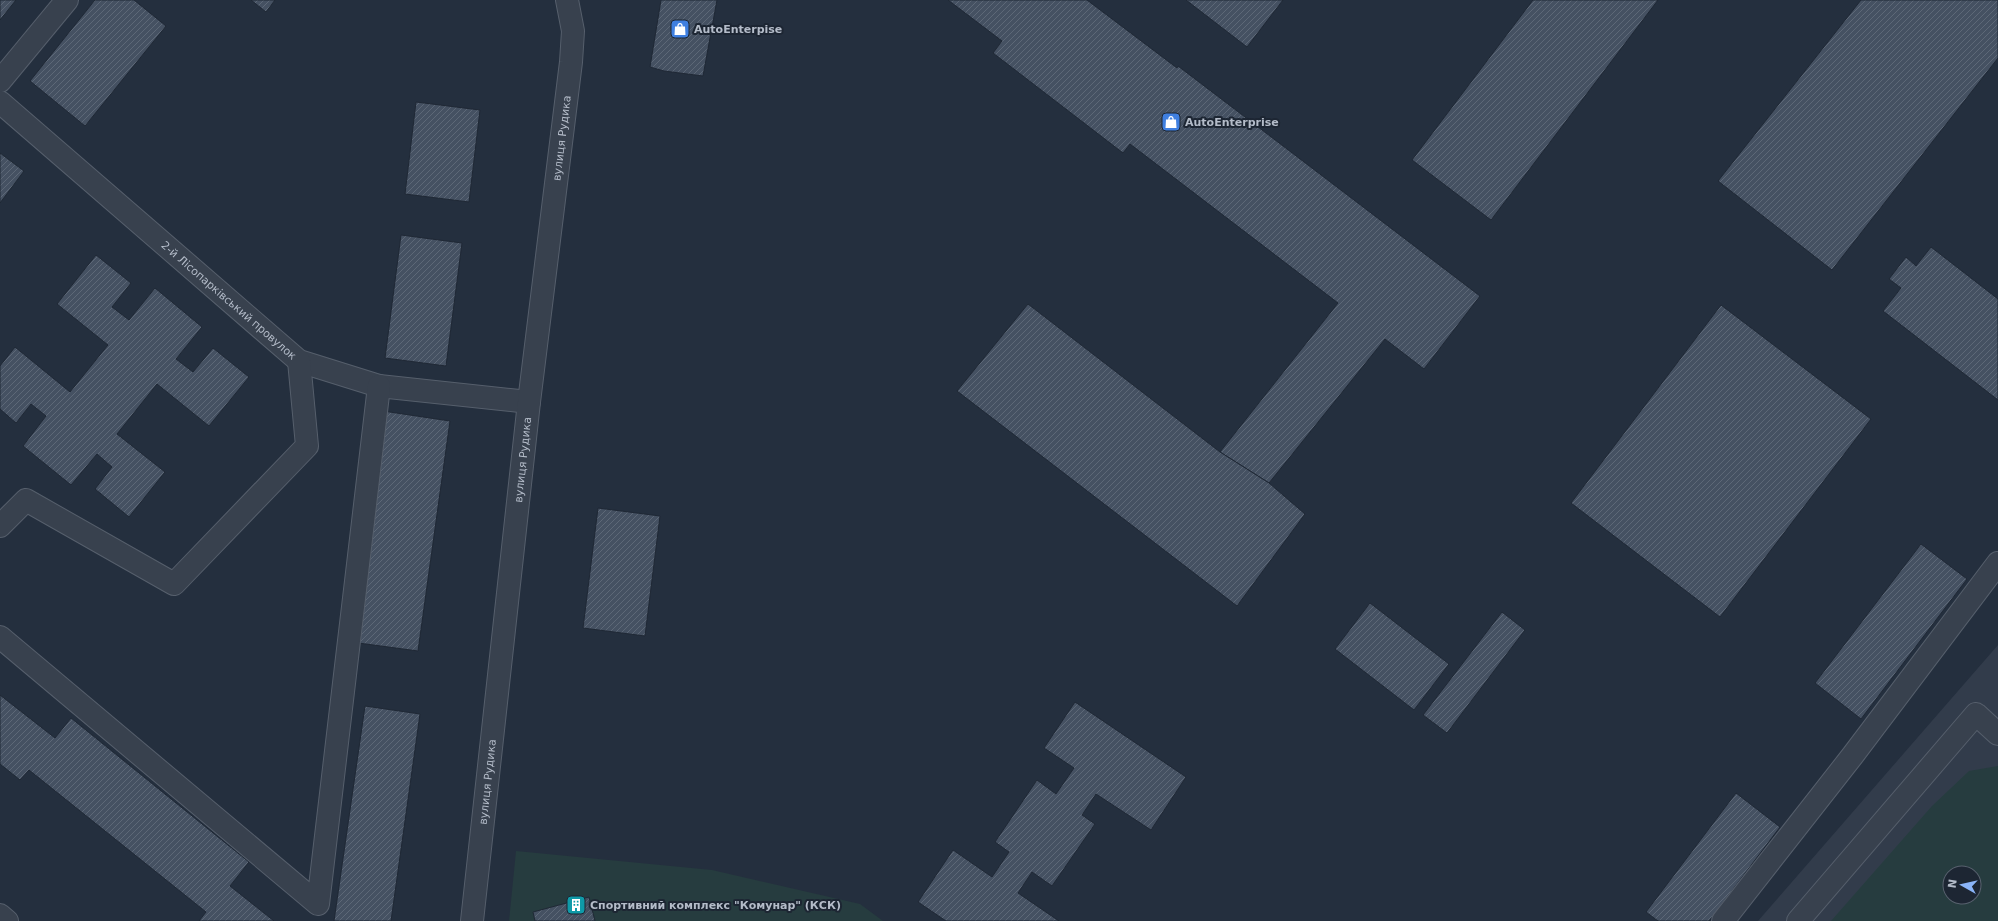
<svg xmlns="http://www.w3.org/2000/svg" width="1998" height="921" viewBox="0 0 1998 921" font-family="'DejaVu Sans',sans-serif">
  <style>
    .airport { fill: #323c4b; fill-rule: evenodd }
    .green { fill: #263c3f; fill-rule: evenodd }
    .building { fill: url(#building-hatch); stroke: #1f2835 }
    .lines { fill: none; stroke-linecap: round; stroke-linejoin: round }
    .minor-casing { stroke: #565f6c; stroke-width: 24 }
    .minor { stroke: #38414e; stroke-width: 22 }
    .labels { text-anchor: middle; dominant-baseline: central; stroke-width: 4; stroke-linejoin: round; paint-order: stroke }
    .poi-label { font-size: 11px; font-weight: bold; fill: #b4bcc9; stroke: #1d2633; text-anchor: start }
    .street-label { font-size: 11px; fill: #b4bcc9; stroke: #1d2633 }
  </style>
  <defs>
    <pattern id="building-hatch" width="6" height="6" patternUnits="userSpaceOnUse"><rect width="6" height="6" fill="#455162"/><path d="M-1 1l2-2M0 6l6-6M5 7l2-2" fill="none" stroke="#5d6877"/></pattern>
  </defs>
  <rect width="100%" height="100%" fill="#242f3e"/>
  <path class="airport" d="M 1998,645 L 1998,921 L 1758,921 ZM 1950,873 L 1974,873 L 1974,897 L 1950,897 Z"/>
  <g class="green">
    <path d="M 1998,766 L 1998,921 L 1831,921 L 1932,806 L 1969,771 ZM 1950,873 L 1974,873 L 1974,897 L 1950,897 Z"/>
    <polygon points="516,851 712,870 860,904 883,921 509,921"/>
  </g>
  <g class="building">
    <polygon points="0,0 16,0 0,20"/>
    <polygon points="95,0 134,0 166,26 85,126 30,81"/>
    <polygon points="251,0 275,0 266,12"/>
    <polygon points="661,0 717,0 703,76 664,71 650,67"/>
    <polygon points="948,0 1087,0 1177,68 1178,66 1480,296 1424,369 1385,339 1269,483 1220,452 1338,303 1130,144 1123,153 993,53 1002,41"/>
    <polygon points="1186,0 1283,0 1247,47"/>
    <polygon points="1533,0 1658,0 1491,220 1412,160"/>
    <polygon points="1861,0 1998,0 1998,58 1832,270 1718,181"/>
    <polygon points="416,102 480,110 469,202 405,194"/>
    <polygon points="0,153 24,171 0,203"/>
    <polygon points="401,235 462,243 446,366 385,358"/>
    <polygon points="1931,247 1998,299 1998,400 1883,311 1901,288 1889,279 1906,257 1916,266"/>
    <polygon points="96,255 131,283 112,307 129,320 155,288 202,327 176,359 193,372 213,348 249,377 209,426 157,384 117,434 165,472 129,517 95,489 112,467 97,454 71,485 23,446 46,416 31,404 16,423 0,409 0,366 15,347 70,392 108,345 57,304"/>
    <polygon points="1028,304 1220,452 1269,483 1305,514 1237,606 957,391"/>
    <polygon points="1721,305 1871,419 1720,617 1571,503"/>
    <polygon points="383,411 450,421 418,651 351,642"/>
    <polygon points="598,508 660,516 645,636 583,628"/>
    <polygon points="1921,544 1967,579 1861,719 1815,683"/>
    <polygon points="1370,603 1449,664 1414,710 1335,649"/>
    <polygon points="1502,612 1525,630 1447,733 1423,715"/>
    <polygon points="0,695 55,738 71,718 249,862 230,886 274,921 199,921 206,912 29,770 20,780 0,764"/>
    <polygon points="1075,702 1186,777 1151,830 1096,794 1082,815 1095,824 1052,886 1032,872 1018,893 1059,921 946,921 918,902 953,850 992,877 1009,852 995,842 1037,780 1056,794 1074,768 1044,748"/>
    <polygon points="365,706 420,714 391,921 334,921"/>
    <polygon points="1736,793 1780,827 1709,921 1658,921 1646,912"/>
    <polygon points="589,897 595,921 535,921 533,912"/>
  </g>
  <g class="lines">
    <g class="minor-casing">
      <g id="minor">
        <polyline points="0,81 67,0"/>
        <path id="s1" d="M 0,102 L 299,361 L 379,386 L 529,402"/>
        <polyline points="0,526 26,500 174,584 307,446 299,361"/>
        <polyline points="0,637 318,904 379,386"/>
        <polyline points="0,915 7,921"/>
        <path id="s2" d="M 472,921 L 529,402 L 571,62 L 573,31 L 567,0"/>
        <polyline points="1723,921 1853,755 1998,563"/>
        <polyline points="1798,921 1976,714 1998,734"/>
      </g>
    </g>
    <use href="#minor" class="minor"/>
  </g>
  <defs>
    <g id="shop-square" transform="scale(1)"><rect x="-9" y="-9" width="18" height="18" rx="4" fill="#3f7fe0" stroke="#1d2633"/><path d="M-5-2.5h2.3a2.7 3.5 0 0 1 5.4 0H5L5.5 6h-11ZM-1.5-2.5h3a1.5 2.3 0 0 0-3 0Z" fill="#fff"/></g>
    <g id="building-square" transform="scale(1)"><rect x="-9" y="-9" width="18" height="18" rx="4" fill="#0f9aa8" stroke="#1d2633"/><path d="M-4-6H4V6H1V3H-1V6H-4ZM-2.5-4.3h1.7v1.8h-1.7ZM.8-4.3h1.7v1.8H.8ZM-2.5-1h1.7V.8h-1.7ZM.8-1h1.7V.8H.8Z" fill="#fff"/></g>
  </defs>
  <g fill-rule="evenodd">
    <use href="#shop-square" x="680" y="29"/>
    <use href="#shop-square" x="1171" y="122"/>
    <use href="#building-square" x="576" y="905"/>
  </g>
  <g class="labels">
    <g class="poi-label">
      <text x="694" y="29">AutoEnterpise</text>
      <text x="1185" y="122">AutoEnterprise</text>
      <text x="590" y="905">Спортивний комплекс "Комунар" (КСК)</text>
    </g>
    <g class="street-label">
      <text stroke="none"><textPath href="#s2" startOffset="788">вулиця Рудика</textPath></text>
      <text stroke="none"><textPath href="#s1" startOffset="303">2-й Лісопарківський провулок</textPath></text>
      <text stroke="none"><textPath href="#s2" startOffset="464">вулиця Рудика</textPath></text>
      <text stroke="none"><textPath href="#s2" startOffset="140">вулиця Рудика</textPath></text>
    </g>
  </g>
  <g transform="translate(1962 885) rotate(278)"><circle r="19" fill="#1d2633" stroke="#59626f"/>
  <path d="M0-3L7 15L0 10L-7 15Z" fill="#8ab4f8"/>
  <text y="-6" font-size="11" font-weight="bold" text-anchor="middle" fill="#b4bcc9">N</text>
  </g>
</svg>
